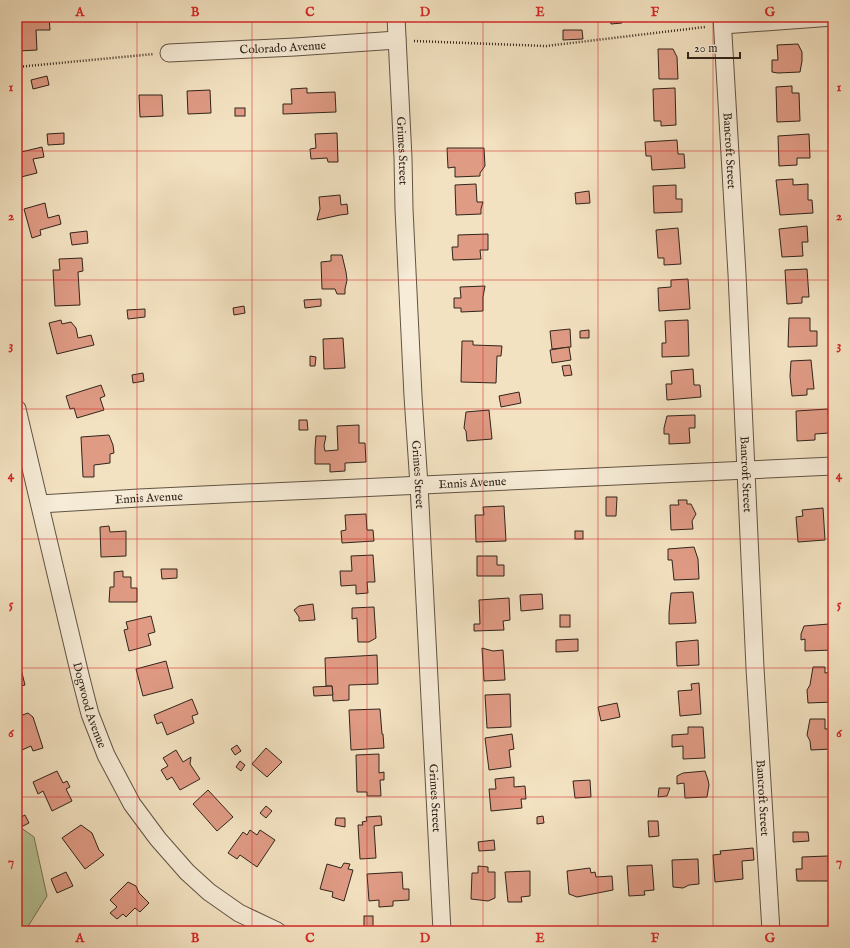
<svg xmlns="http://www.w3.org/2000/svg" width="850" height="948" viewBox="0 0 850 948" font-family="'IM FELL English',serif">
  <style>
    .green { fill: #b8c496; stroke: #747458 }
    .building { fill: #e09b85; stroke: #30241b }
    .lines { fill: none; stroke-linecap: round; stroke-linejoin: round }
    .minor-casing { stroke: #615444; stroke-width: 19 }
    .path { stroke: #30241b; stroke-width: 2.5; stroke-dasharray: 1 2; stroke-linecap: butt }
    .minor { stroke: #f7ecd7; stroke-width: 17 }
    .grid { fill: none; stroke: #d62828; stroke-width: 1; stroke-opacity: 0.55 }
    .labels { text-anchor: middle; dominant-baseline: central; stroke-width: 3; stroke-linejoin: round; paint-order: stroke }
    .street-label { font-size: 12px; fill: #30241b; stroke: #f7ecd7 }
    .neatline { fill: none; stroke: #d62828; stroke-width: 1.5 }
    .grid-label { font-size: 13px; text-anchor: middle; font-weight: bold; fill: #d62828 }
  </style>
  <rect width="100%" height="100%" fill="#f3e2c1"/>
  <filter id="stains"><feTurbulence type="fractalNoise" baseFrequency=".005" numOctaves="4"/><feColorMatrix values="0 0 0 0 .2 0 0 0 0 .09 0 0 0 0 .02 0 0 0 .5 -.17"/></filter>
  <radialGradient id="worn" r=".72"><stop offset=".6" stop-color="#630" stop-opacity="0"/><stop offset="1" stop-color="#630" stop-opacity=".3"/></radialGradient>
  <polygon class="green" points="17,825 34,837 47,896 27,928 28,931 17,931"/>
  <g class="building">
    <polygon points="17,17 49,17 50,30 36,30 37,50 19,51 18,31 17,31"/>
    <polygon points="621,17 622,23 611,24 610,18"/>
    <polygon points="563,30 582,30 583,39 563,40"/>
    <polygon points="798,44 802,52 802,61 800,72 778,73 772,72 772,60 778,60 777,45"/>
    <polygon points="658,49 673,49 677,57 678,79 659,79"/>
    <polygon points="47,76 49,85 33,89 31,80"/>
    <polygon points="792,86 792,93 799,93 800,121 777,122 776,87"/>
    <polygon points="307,88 307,93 335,92 336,112 283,114 283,104 292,104 291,89"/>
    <polygon points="675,88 676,125 661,126 661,121 654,121 653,89"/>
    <polygon points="210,90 211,113 188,114 187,91"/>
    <polygon points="20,92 19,103 22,116 17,118 17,93"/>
    <polygon points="139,95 162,95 163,116 140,117"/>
    <rect x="235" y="108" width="10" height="8"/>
    <polygon points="64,133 64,144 48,145 47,134"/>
    <polygon points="337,133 338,162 328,162 327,158 311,159 310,149 316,148 315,134"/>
    <polygon points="809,134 810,158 797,158 797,165 779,166 778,136"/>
    <polygon points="677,140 678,154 684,154 685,168 652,170 651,156 646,156 645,142"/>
    <polygon points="42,147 44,157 33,159 37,173 17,178 17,153"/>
    <polygon points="447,148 484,148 485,166 480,173 480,176 455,177 455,167 448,168"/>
    <polygon points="793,179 793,185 808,184 808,200 812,200 813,213 780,215 776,180"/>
    <polygon points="476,184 477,202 483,202 481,209 481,214 456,215 455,185"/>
    <polygon points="676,185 676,199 682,199 682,212 654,213 653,186"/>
    <polygon points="589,191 590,203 576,204 575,193"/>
    <polygon points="340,195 341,205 347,204 348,214 340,215 317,220 320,209 319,197"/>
    <polygon points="45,203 48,218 59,215 61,224 40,230 41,235 32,238 24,209"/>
    <polygon points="807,226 808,242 802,242 803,256 782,257 779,229"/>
    <polygon points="678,228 681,264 664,265 664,258 658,258 656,230"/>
    <polygon points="87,231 88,243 72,245 70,233"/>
    <polygon points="488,234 488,250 480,250 481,259 453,260 452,247 458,247 458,235"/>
    <polygon points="331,255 342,255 346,272 347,280 345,289 345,294 337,294 335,289 322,289 321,262 331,261"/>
    <polygon points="82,258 83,271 78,272 80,305 55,306 53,270 60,270 59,259"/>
    <polygon points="807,269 809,297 802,297 802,303 787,304 785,270"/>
    <polygon points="688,279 690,309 659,311 658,288 671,287 671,280"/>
    <polygon points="485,286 483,297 483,311 461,312 461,308 454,308 454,298 461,298 460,287"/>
    <polygon points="321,299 321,306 305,308 304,300"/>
    <polygon points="244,306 245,313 234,315 233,308"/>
    <polygon points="145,309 145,317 128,319 127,310"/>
    <polygon points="789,318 810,318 810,331 817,331 817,346 788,347"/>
    <polygon points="61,320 62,324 71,322 76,328 78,338 91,335 94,345 57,354 49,323"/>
    <polygon points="688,320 689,356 662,357 662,343 666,343 665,321"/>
    <polygon points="570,329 571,347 552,349 550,331"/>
    <polygon points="589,330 589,338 580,338 580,331"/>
    <polygon points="343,338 345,368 324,369 323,339"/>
    <polygon points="462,341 473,341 473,345 502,346 501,356 497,356 496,383 461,382"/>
    <polygon points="569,347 571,360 552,363 550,350"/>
    <polygon points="310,356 316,357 315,366 310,366"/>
    <polygon points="811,360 814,389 807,389 807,395 792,396 790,376 791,361"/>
    <polygon points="570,365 572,375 564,376 562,366"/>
    <polygon points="693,369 694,385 700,385 701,397 667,400 666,384 672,384 671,371"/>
    <polygon points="143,373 144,381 133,383 132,375"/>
    <polygon points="101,385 105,396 100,398 104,410 77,418 74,408 70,409 66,396"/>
    <polygon points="519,392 521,403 501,407 499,396"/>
    <polygon points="828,409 829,433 815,434 815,440 797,441 796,411"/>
    <polygon points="489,410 492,439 467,441 466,431 464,428 466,412"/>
    <polygon points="695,415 695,428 689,428 690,443 669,444 669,434 664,434 664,428 667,416"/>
    <polygon points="299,420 307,420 308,430 299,430"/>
    <polygon points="359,425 359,443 365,443 366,462 345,463 345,471 330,472 330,464 315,464 315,449 316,436 326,436 324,446 325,451 338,450 337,426"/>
    <polygon points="109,435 113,445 114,453 110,454 110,463 94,465 94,477 83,477 81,437"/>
    <polygon points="606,497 617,497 616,516 606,516"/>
    <polygon points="678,500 687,500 687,504 691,504 696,514 692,521 693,529 671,530 670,505 679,505"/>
    <polygon points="504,506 506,541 476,542 475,515 484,515 483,507"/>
    <polygon points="823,508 825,540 798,542 796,517 803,516 802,510"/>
    <polygon points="366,514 367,530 373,530 374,541 342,543 341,531 346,530 345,515"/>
    <polygon points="109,526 110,532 126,531 126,556 101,557 100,527"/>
    <rect x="575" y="531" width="8" height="8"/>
    <polygon points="694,547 698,559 699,579 674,580 672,560 668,560 668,549"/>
    <polygon points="373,555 375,582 367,582 368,593 356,594 356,585 341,586 340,571 352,571 351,556"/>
    <polygon points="477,556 497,556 497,565 504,565 504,576 477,576"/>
    <polygon points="161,569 177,569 177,578 162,579"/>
    <polygon points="123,571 123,577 131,577 131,588 137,588 137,602 109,602 110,587 114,587 114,572"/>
    <polygon points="693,592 696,623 669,624 669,613 671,593"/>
    <polygon points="542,594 543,609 521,611 520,595"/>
    <polygon points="509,598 510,620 503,621 504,630 474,631 474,624 480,624 479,600"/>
    <polygon points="313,604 315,620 299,621 299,617 294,610 299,606"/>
    <polygon points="374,607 376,638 369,642 358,642 357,618 352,619 352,608"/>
    <rect x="560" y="615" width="10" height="12"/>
    <polygon points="151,616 155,632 148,634 151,645 129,651 124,630 128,629 126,622"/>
    <polygon points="829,624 830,634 833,634 833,650 805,651 805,639 801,640 801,634 804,626"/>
    <polygon points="578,639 578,651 556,652 556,640"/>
    <polygon points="698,640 699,665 677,666 676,642"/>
    <polygon points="482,648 493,651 503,650 505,680 484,681"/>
    <polygon points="377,655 378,684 349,685 349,700 333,701 332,686 326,686 325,658"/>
    <polygon points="18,657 25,685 17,687 17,658"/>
    <polygon points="166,661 173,688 143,696 136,669"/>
    <polygon points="813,667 825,667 825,673 833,672 833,702 808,703 807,690 810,685"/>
    <polygon points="699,683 701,714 680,716 678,691 692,690 691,684"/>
    <polygon points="332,686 333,695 314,696 313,687"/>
    <polygon points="510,694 511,727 487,728 485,695"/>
    <polygon points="192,699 198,714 192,716 194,723 167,735 162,722 157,724 154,715"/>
    <polygon points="617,703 620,717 601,721 598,707"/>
    <polygon points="380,709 382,734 383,734 384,748 351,750 349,710"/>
    <polygon points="28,713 33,717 43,748 33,751 31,746 22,750 17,736 17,717"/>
    <polygon points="810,719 825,719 825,729 830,729 831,749 811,750 810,741 807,735"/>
    <polygon points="688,727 703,727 705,758 683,759 683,746 672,747 672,735 688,734"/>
    <polygon points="512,734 514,749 509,750 511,767 489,770 485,738"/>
    <polygon points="237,745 241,751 235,755 231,749"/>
    <polygon points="266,748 282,762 267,777 252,764"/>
    <polygon points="176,750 183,762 191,757 190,764 200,779 180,790 172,777 167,780 161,770 168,766 163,758"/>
    <polygon points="379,754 379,773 384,772 384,780 380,780 381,796 367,796 367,792 357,792 356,755"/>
    <polygon points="240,761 245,765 241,771 236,767"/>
    <polygon points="57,771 63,783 67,781 70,787 66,789 72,801 52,811 43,791 38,794 33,782"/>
    <polygon points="705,771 708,780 709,785 707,797 685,798 684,783 677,784 677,776 683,773"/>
    <polygon points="514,777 514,787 525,786 526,799 521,799 522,808 491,811 489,789 496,789 495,779"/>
    <polygon points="590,780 591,797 575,798 573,781"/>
    <polygon points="659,788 670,788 667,796 658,797"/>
    <polygon points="208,790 233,817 217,831 193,804"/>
    <polygon points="266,806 272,811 266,818 260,813"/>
    <polygon points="25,815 29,823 17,829 17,819"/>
    <polygon points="381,816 382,825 374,826 376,858 360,859 358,825 363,825 362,822 367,821 366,817"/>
    <polygon points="543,816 544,823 537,824 537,817"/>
    <polygon points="336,818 345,818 345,827 335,825"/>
    <polygon points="648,821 658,821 659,836 649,837"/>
    <polygon points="81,825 92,833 99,850 104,855 85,869 62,838"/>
    <polygon points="250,830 257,835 260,830 275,840 257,867 240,855 237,859 228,853 243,832 247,835"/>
    <polygon points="793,832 808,832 809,841 793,842"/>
    <polygon points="494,840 495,850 479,851 478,842"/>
    <polygon points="753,848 754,860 742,861 743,879 715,882 713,855 721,854 720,851"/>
    <polygon points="828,856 829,881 797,881 796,869 802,869 802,857"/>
    <polygon points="698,859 699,884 689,885 683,888 673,887 672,860"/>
    <polygon points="344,863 350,864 348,869 353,870 344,901 332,897 333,892 320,889 327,864 341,868"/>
    <polygon points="652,865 654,890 644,891 645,895 629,896 627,866"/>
    <polygon points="478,866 488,867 488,872 495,872 495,898 488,901 471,899 472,873 478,873"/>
    <polygon points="590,868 591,873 595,872 596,877 612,876 613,890 577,897 569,894 567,871"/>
    <polygon points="530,871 530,896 521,897 522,902 508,902 505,872"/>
    <polygon points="66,872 73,886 57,893 51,879"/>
    <polygon points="402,872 403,889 409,889 409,900 393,901 393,906 379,907 379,900 369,901 367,874"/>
    <polygon points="128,882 136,886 139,893 149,903 140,912 135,908 126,917 123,914 117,919 110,913 117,907 110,900"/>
    <rect x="364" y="916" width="9" height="15"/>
  </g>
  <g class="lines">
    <g class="minor-casing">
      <g id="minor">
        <path id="s1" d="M 396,17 L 403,158 L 404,209 L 413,396 L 419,485 L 442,931"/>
        <path id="s2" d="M 722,17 L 737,274 L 755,668 L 771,931"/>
        <polyline points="723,25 833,17"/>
        <path id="s3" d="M 169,53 L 295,47 L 397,40"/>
        <path id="s4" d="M 17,409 L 80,675 L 90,714 L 106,755 L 132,804 L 158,839 L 187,872 L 209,892 L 239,913 L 277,931"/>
        <path id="s5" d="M 40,504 L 139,498 L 833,466"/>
      </g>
    </g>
    <g class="path">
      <polyline points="414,41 546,46 705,27"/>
      <polyline points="17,67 154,54"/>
    </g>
    <use href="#minor" class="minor"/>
  </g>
  <path class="grid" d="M 137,17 L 137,931M 252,17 L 252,931M 367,17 L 367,931M 483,17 L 483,931M 598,17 L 598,931M 713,17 L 713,931M 17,151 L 833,151M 17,280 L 833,280M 17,409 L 833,409M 17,539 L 833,539M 17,668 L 833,668M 17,797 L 833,797"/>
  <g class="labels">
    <g class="street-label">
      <text stroke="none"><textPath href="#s3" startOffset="114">Colorado Avenue</textPath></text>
      <text stroke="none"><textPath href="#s1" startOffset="134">Grimes Street</textPath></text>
      <text stroke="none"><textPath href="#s2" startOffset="134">Bancroft Street</textPath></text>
      <text stroke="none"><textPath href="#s1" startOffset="458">Grimes Street</textPath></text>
      <text stroke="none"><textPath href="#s2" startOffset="458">Bancroft Street</textPath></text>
      <text stroke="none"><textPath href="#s5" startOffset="433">Ennis Avenue</textPath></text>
      <text stroke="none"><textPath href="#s5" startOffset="109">Ennis Avenue</textPath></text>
      <text stroke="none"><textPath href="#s4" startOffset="305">Dogwood Avenue</textPath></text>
      <text stroke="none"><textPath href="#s1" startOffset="782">Grimes Street</textPath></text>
      <text stroke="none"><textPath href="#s2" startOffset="782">Bancroft Street</textPath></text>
    </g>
  </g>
  <rect width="850" height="948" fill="none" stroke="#f3e2c1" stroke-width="44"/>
  <path d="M688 52v6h52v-6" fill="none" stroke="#30241b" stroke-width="2"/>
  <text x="694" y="52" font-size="12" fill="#30241b" stroke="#f7ecd7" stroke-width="3" paint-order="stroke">20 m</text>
  <rect x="22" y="22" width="806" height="904" class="neatline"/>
  <g class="grid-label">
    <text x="80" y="16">A</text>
    <text x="195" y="16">B</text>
    <text x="310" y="16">C</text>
    <text x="425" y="16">D</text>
    <text x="540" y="16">E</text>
    <text x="655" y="16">F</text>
    <text x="770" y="16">G</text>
    <text x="11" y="91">1</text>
    <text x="839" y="91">1</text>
    <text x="11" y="220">2</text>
    <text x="839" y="220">2</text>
    <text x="11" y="349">3</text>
    <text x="839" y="349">3</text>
    <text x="11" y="479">4</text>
    <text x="839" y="479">4</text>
    <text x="11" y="608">5</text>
    <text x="839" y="608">5</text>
    <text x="11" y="737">6</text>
    <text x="839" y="737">6</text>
    <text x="11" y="866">7</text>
    <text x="839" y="866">7</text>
    <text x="80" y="942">A</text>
    <text x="195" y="942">B</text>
    <text x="310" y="942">C</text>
    <text x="425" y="942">D</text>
    <text x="540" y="942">E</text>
    <text x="655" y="942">F</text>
    <text x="770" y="942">G</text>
  </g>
  <rect width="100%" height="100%" filter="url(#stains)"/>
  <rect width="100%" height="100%" fill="url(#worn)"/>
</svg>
